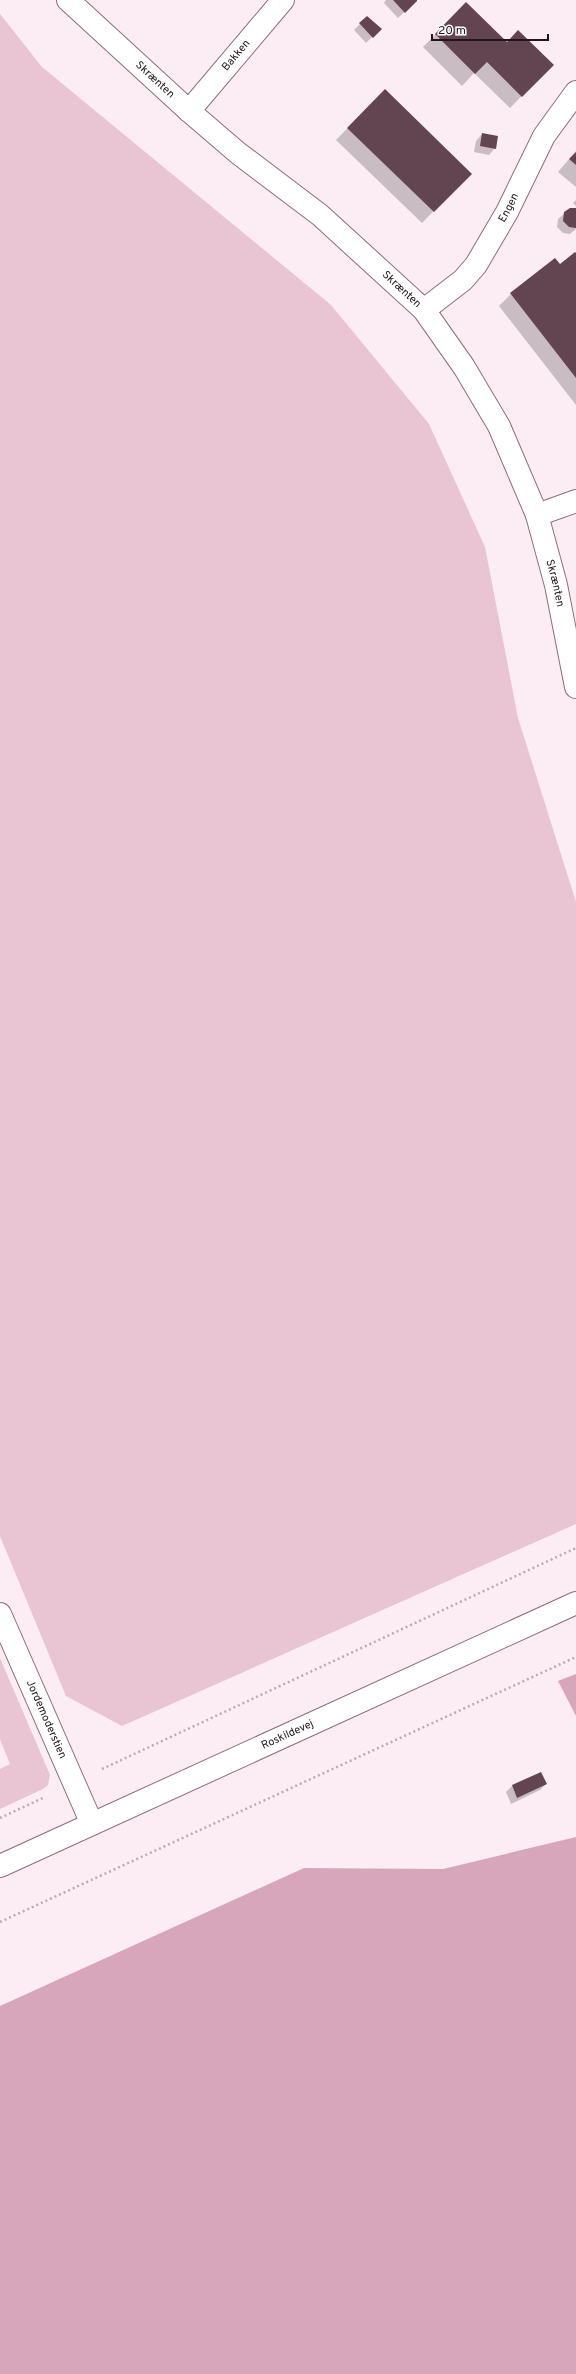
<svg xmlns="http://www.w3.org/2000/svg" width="576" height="2374" viewBox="0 0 576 2374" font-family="Overpass,sans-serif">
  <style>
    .green { fill: #e9c4d2 }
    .forest { fill: #d8a6bb }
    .shadow { fill: #0003 }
    .building { fill: #634451 }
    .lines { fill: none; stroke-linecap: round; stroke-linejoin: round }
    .street-casing { stroke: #8e6d7a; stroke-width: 24 }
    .secondary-casing { stroke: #8e6d7a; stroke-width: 24 }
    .path { stroke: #baabb2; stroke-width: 2.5; stroke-dasharray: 2 3; stroke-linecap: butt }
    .street { stroke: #fff; stroke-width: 22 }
    .secondary { stroke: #fff; stroke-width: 22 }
    .labels { text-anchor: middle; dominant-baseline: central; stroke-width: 4; stroke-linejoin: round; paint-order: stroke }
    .street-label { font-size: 11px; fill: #22151a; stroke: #fff }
  </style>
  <rect width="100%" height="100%" fill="#fcecf3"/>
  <g class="green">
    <polygon points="0,14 42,67 331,305 429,424 485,547 518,718 576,902 576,1524 122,1726 66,1696 0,1536"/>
    <polygon points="0,1658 50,1775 48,1785 43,1789 0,1809 0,1769 10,1764 0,1739"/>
  </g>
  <g class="forest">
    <polygon points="576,1674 576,1716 558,1681"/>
    <polygon points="576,1837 576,2374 0,2374 0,2006 304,1868 443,1869"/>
  </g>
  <g class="shadow">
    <polygon points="386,0 415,0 416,1 398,18 384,3"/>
    <polygon points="466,3 507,43 552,65 510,108 474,73 462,86 423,47"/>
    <polygon points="367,17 380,29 366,43 354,30"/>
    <polygon points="373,102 470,174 422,223 336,140"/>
    <polygon points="482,134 495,148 489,155 474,152 476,141"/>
    <polygon points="576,151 576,187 558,172"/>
    <polygon points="576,200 576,206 573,203"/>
    <polygon points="576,209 576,229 570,234 563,233 557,227 558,219 565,213"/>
    <polygon points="576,255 576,405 499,306 511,294"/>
    <polygon points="541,1773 546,1784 540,1790 511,1804 506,1792 512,1786"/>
  </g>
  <g class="building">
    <polygon points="393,0 417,0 417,1 405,13"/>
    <polygon points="466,2 507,42 518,30 554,65 522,97 487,62 475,74 435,34"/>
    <polygon points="367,16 382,29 373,38 359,23"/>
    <polygon points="385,89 472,174 434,212 347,128"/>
    <polygon points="482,133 498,136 496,149 480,146"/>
    <polygon points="576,152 576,165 569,159"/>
    <polygon points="570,208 576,208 576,228 569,227 563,221 564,212"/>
    <polygon points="575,252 576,253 576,378 510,293 555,258 560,264"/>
    <polygon points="541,1772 547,1784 517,1798 512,1785"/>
  </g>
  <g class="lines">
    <g class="street-casing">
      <g id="street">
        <path id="s1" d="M 68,0 L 189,111 L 238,153 L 320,215 L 424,310 L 464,367 L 499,426 L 537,515 L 556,585 L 576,687"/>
        <path id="s2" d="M 189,111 L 283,0"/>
        <path id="s3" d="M 424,310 L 463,280 L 476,265 L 507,212 L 544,136 L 576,92"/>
        <polyline points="537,515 576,501"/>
        <path id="s4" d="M 0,1614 L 92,1824"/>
      </g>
    </g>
    <g class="secondary-casing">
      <g id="secondary">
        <path id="s5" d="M 0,1866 L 576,1603"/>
      </g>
    </g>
    <g class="path">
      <polyline points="102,1769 576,1548"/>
      <polyline points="0,1818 45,1797"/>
      <polyline points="0,1922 576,1657"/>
    </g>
    <use href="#street" class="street"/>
    <use href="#secondary" class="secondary"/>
  </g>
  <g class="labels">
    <g class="street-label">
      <text stroke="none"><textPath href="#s2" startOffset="73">Bakken</textPath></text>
      <text stroke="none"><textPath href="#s1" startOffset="118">Skrænten</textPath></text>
      <text stroke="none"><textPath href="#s3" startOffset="135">Engen</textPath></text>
      <text stroke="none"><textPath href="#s1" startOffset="442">Skrænten</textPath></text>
      <text stroke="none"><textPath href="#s1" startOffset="778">Skrænten</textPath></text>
      <text stroke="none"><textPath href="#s4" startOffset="115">Jordemoderstien</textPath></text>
      <text stroke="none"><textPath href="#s5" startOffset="316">Roskildevej</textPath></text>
    </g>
  </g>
  <path d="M432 34v6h116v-6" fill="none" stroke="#22151a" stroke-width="2"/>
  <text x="438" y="34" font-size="12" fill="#22151a" stroke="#ffffff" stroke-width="3" paint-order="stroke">20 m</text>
</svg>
